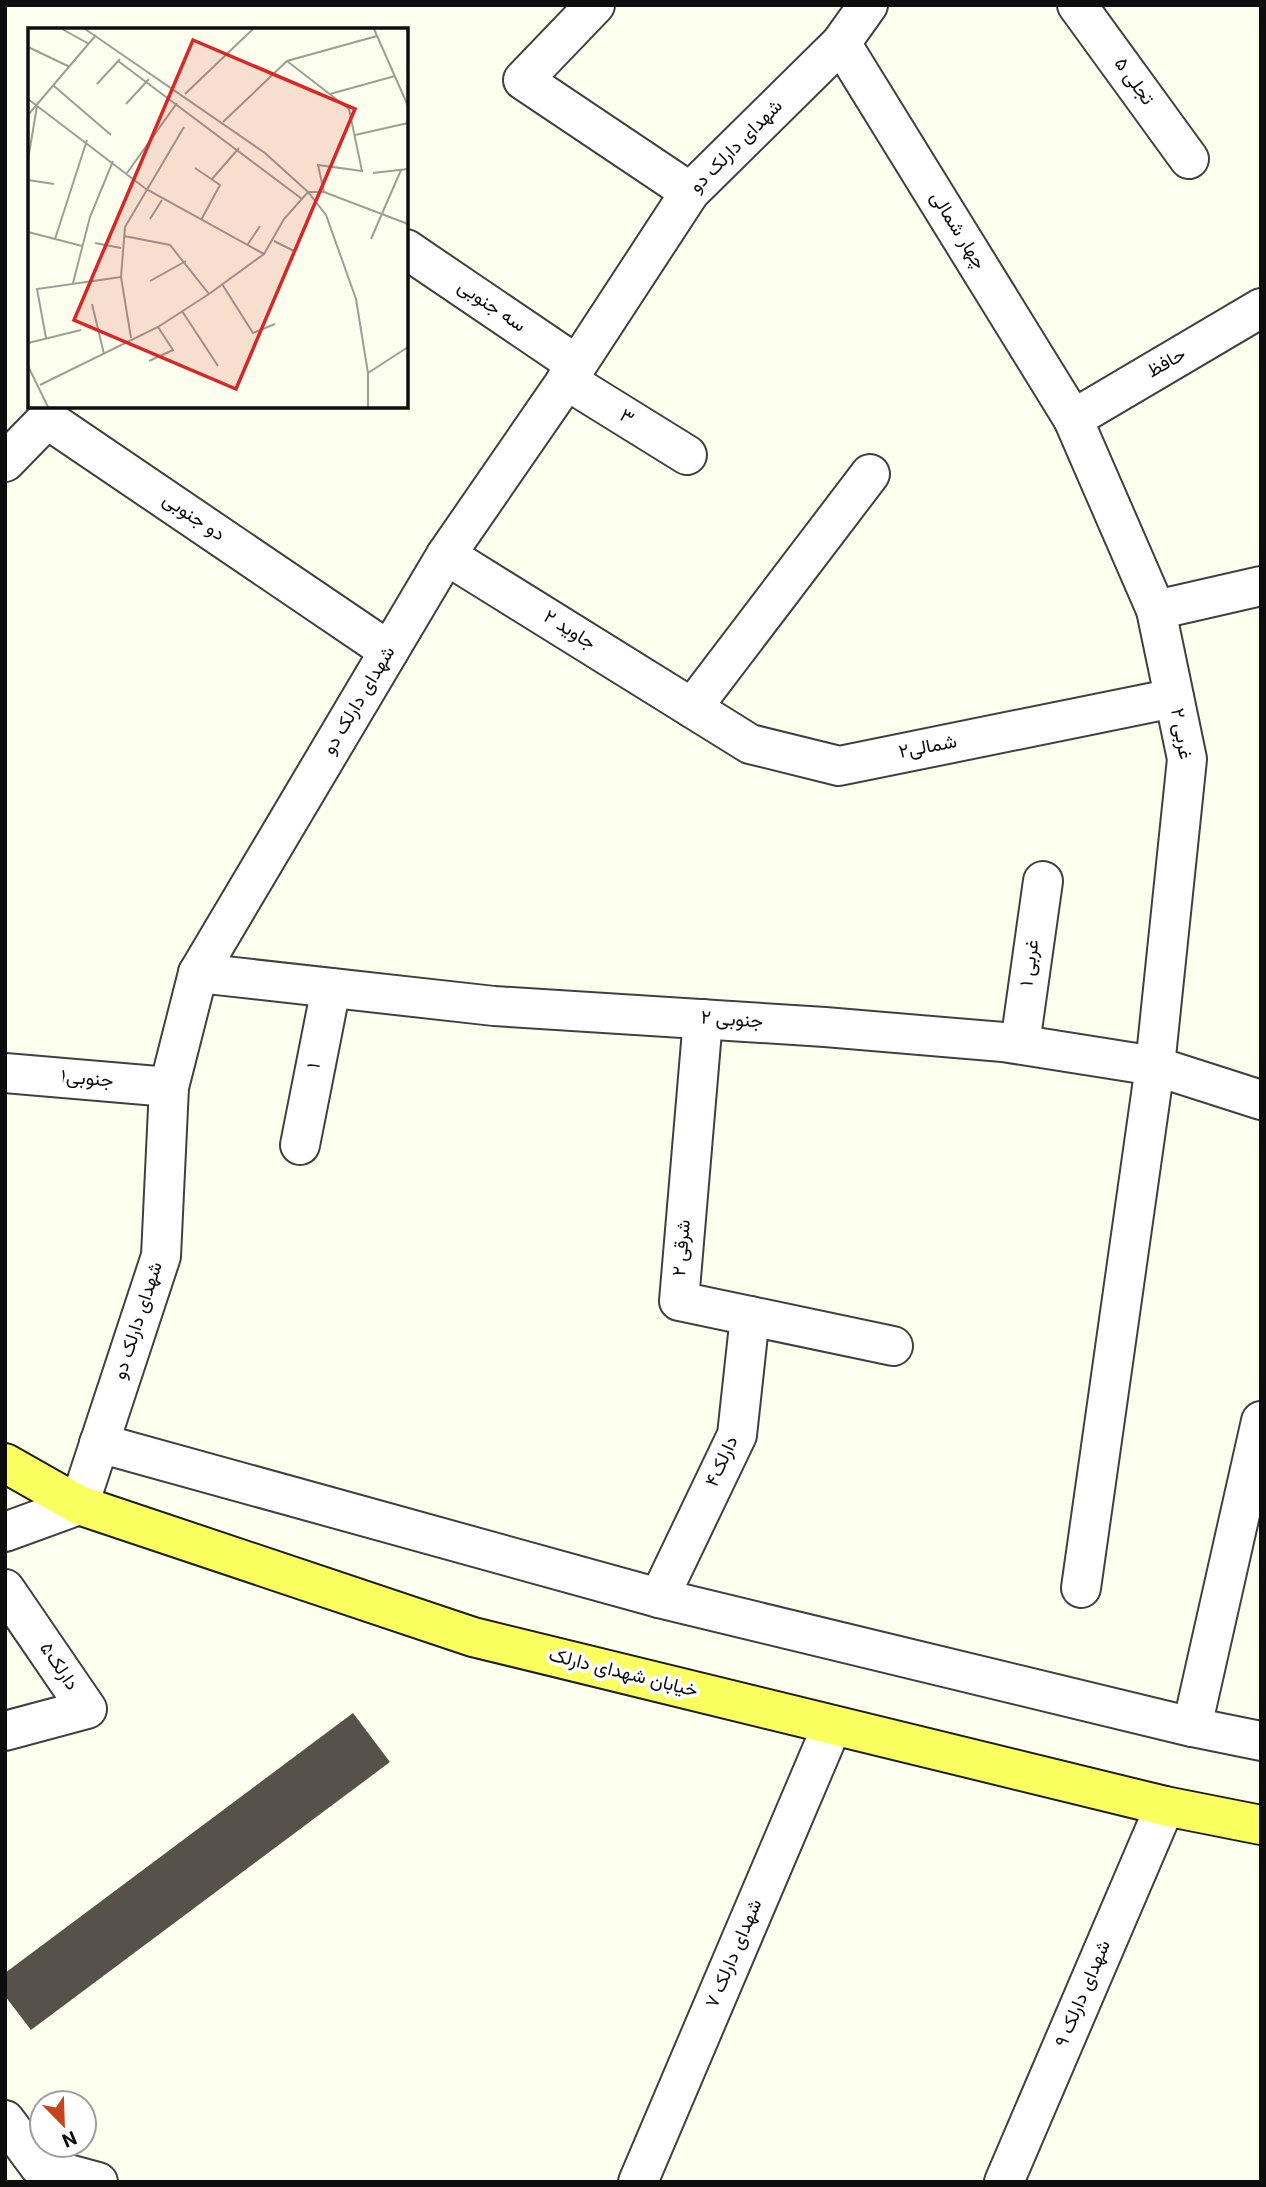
<svg xmlns="http://www.w3.org/2000/svg" width="1266" height="2187" viewBox="0 0 1266 2187" font-family="Georgia,Vazirmatn,serif">
  <style>
    .building { fill: #575249 }
    .lines { fill: none; stroke-linecap: round; stroke-linejoin: round }
    .minor-casing { stroke: #404040; stroke-width: 42 }
    .major-casing { stroke: #1e1e1e; stroke-width: 42 }
    .minor { stroke: #fff; stroke-width: 38 }
    .major { stroke: #f8ff5e; stroke-width: 38 }
    .labels { text-anchor: middle; dominant-baseline: central; stroke-width: 7; stroke-linejoin: round; paint-order: stroke }
    .street-label { font-size: 19px; fill: #0d0d0d; stroke: #fff }
    .inset-road { fill: none; stroke: #9d9e94; stroke-width: 2 }
    .view { fill: #d62828; fill-opacity: 0.15; stroke: #d62828; stroke-width: 3.5 }
    .inset-edge { fill: none; stroke: #0d0d0d; stroke-width: 3.5 }
  </style>
  <rect width="100%" height="100%" fill="#fdffee"/>
  <polygon class="building" points="353,1713 390,1762 31,2030 5,1996 5,1973"/>
  <g class="lines">
    <g class="minor-casing">
      <g id="minor">
        <polyline points="595,5 523,80 690,192"/>
        <polyline points="1077,5 1189,159"/>
        <polyline points="841,43 1073,419 1156,610 1187,759 1155,1066 1081,1588"/>
        <polyline points="406,249 577,365"/>
        <polyline points="566,380 687,455"/>
        <polyline points="1073,419 1261,308"/>
        <polyline points="5,462 47,419 389,651"/>
        <polyline points="446,555 750,744 839,766 1174,698"/>
        <polyline points="1156,610 1261,586"/>
        <polyline points="692,708 870,474"/>
        <polyline points="198,973 494,1006 825,1027 1003,1042 1155,1066 1261,1100"/>
        <polyline points="703,1019 679,1301 893,1346"/>
        <polyline points="1020,1044 1043,881"/>
        <polyline points="5,1073 169,1087"/>
        <polyline points="300,1145 331,988"/>
        <polyline points="99,1443 659,1598 1192,1727 1261,1741"/>
        <polyline points="5,1532 79,1505 161,1256 169,1087 198,973 446,555 577,365 690,192 841,43 868,5"/>
        <polyline points="5,1589 87,1709 5,1731"/>
        <polyline points="659,1598 737,1435 750,1316"/>
        <polyline points="1192,1727 1261,1421"/>
        <polyline points="5,2120 39,2166 98,2182"/>
        <polyline points="638,2182 832,1726"/>
        <polyline points="1004,2182 1165,1806"/>
      </g>
    </g>
    <g class="major-casing">
      <polyline id="major" points="5,1463 79,1505 473,1637 1165,1806 1261,1825"/>
    </g>
    <use href="#minor" class="minor"/>
    <use href="#major" class="major"/>
  </g>
  <g class="labels">
    <g class="street-label">
      <text transform="translate(1133 82) rotate(54)">۵ تجلی</text>
      <text transform="translate(737 147) rotate(-45)">شهدای دارلک دو</text>
      <text transform="translate(957 231) rotate(58)">چهار شمالی</text>
      <text transform="translate(491 307) rotate(34)">سه جنوبی</text>
      <text transform="translate(1167 364) rotate(-30)">حافظ</text>
      <text transform="translate(626 418) rotate(32)">۳</text>
      <text transform="translate(193 518) rotate(34)">دو جنوبی</text>
      <text transform="translate(569 631) rotate(32)">۲ جاوید</text>
      <text transform="translate(360 701) rotate(-59)">شهدای دارلک دو</text>
      <text transform="translate(1180 734) rotate(80)">۲ غربی</text>
      <text transform="translate(928 748) rotate(-11)">شمالی۲</text>
      <text transform="translate(1031 963) rotate(-82)">۱ غربی</text>
      <text transform="translate(732 1021) rotate(4)">۲ جنوبی</text>
      <text transform="translate(315 1066) rotate(-79)">۱</text>
      <text transform="translate(87 1080) rotate(5)">جنوبی۱</text>
      <text transform="translate(683 1248) rotate(-85)">۲ شرقی</text>
      <text transform="translate(139 1321) rotate(-72)">شهدای دارلک دو</text>
      <text transform="translate(723 1462) rotate(-66)">دارلک۴</text>
      <text transform="translate(58 1667) rotate(56)">دارلک۵</text>
      <text transform="translate(623 1674) rotate(14)">خیابان شهدای دارلک</text>
      <text transform="translate(735 1954) rotate(-67)">شهدای دارلک ۷</text>
      <text transform="translate(1084 1994) rotate(-67)">شهدای دارلک ۹</text>
    </g>
  </g>
  <g transform="translate(28 28)">
    <rect width="380" height="380" fill="#fdffee"/>
    <path class="inset-road" d="M 34,1 L 61,16M 57,1 L 237,125 L 280,164 L 298,187 L 328,271 L 340,345 L 340,379M 346,1 L 380,78M 0,19 L 42,39M 90,33 L 274,171M 259,33 L 321,81 L 334,143 L 290,137 L 296,164M 69,56 L 92,31M 26,58 L 83,107M 157,66 L 225,1M 302,66 L 367,48M 0,71 L 118,161 L 236,226M 98,76 L 121,51M 0,87 L 68,7M 195,94 L 259,33 L 349,8M 327,107 L 380,95M 0,132 L 9,78M 167,140 L 192,157 L 173,192M 99,145 L 149,75M 345,145 L 380,141M 184,151 L 211,120M 0,152 L 26,156M 122,191 L 134,172M 0,204 L 54,218M 96,208 L 142,217 L 181,266M 27,211 L 59,112M 343,211 L 373,142M 246,213 L 266,223M 67,215 L 93,220M 220,216 L 232,198M 122,253 L 158,233M 45,255 L 62,189 L 85,133M 194,256 L 225,305 L 247,296M 64,276 L 76,326M 154,283 L 190,338M 18,310 L 9,261 L 93,249M 103,310 L 93,249 L 97,199 L 156,99M 0,315 L 53,302M 121,333 L 145,322 L 130,299M 0,338 L 20,379M 340,345 L 380,319M 12,357 L 130,299 L 181,266 L 236,226 L 256,191 L 280,164 L 296,164 L 380,196"/>
    <path class="view" d="M 165,12 L 327,81 L 208,361 L 46,292 Z"/>
    <rect width="380" height="380" class="inset-edge"/>
  </g>
  <rect width="1266" height="2187" fill="none" stroke="#0d0d0d" stroke-width="14"/>
  <g transform="translate(63 2124) rotate(157)"><circle r="33" fill="#ffffff" stroke="#9e9e9e" stroke-width="2"/>
  <path d="M0-5L12 26L0 18L-12 26Z" fill="#c5461d"/>
  <text y="-10" font-size="19" font-weight="bold" text-anchor="middle" fill="#0d0d0d">N</text>
  </g>
</svg>
